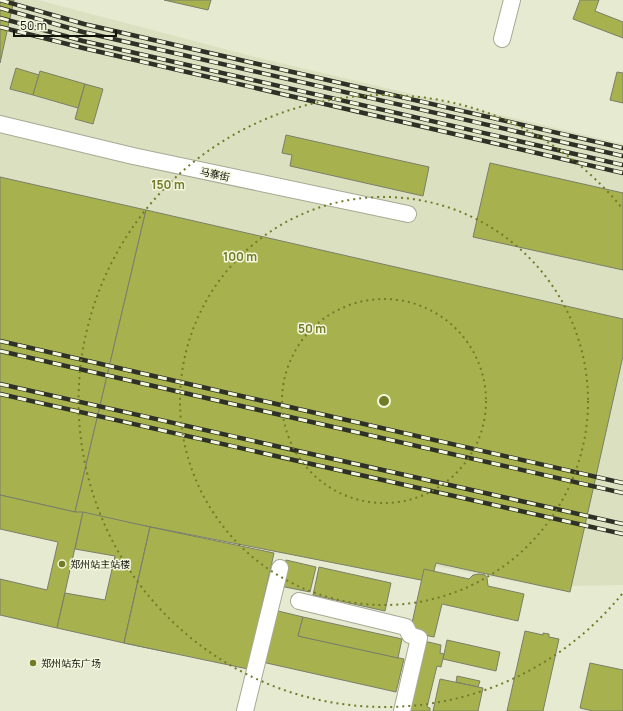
<svg xmlns="http://www.w3.org/2000/svg" width="623" height="711" viewBox="0 0 623 711" font-family="Manrope,'Noto Sans SC',sans-serif">
  <style>
    .built { fill: #dbe0c0 }
    .building { fill: #a7b24f; stroke: #7b7e68 }
    .lines { fill: none; stroke-linecap: round; stroke-linejoin: round }
    .minor-casing { stroke: #a6aa93; stroke-width: 18 }
    .minor { stroke: #fff; stroke-width: 16 }
    .rail-casing { stroke: #2f3126; stroke-width: 4.5 }
    .rail { stroke: #f3f7de; stroke-width: 3; stroke-dasharray: 9; stroke-linecap: butt }
    .ring { fill: none; stroke: #737b26; stroke-width: 2; stroke-dasharray: 2 4 }
    .poi-dot { fill: #737b26; stroke: #f3f7de; stroke-width: 1.5 }
    .labels { text-anchor: middle; dominant-baseline: central; stroke-width: 3; stroke-linejoin: round; paint-order: stroke }
    .street-label { font-size: 10px; fill: #12130b; stroke: #f3f7de }
    .poi-label { font-size: 10px; fill: #12130b; stroke: #f3f7de; text-anchor: start }
    .centre { fill: #737b26; stroke: #f3f7de; stroke-width: 2 }
    .ring-label { font-size: 12px; text-anchor: middle; font-weight: bold; fill: #737b26; stroke: #f3f7de; stroke-width: 3; stroke-linejoin: round; paint-order: stroke }
  </style>
  <rect width="100%" height="100%" fill="#e6ead1"/>
  <polygon class="built" points="0,0 38,0 255,57 623,144 623,585 571,586 549,588 421,563 277,551 75,512 0,495"/>
  <g class="building">
    <polygon points="0,0 14,0 0,63"/>
    <polygon points="164,0 211,0 208,10"/>
    <polygon points="580,0 599,0 595,11 623,22 623,38 573,19"/>
    <polygon points="16,68 39,75 33,95 10,89"/>
    <polygon points="40,71 85,84 78,108 33,95"/>
    <polygon points="617,72 623,73 623,103 610,100"/>
    <polygon points="85,84 103,89 93,124 75,119"/>
    <polygon points="286,135 429,167 423,196 290,166 292,155 282,153"/>
    <polygon points="490,163 623,193 623,270 473,237"/>
    <polygon points="0,177 146,210 75,512 0,495"/>
    <polygon points="146,210 623,319 623,356 570,592 436,563 431,582 75,512"/>
    <polygon points="0,495 75,512 83,512 57,628 0,615 0,579 47,590 58,542 0,529"/>
    <polygon points="83,512 150,527 124,643 57,628 65,593 105,600 115,556 75,549"/>
    <polygon points="150,527 198,538 190,574 175,571 164,617 180,620 172,653 124,643"/>
    <polygon points="150,527 274,553 248,669 124,643"/>
    <polygon points="286,560 316,567 310,592 280,586"/>
    <polygon points="319,567 391,583 385,611 313,595"/>
    <polygon points="424,569 469,579 473,575 479,574 485,575 487,578 488,586 524,594 518,621 442,604 434,637 410,632"/>
    <polygon points="274,610 303,617 298,636 404,659 396,692 262,662"/>
    <polygon points="303,617 402,639 398,658 298,636"/>
    <polygon points="525,631 543,635 543,633 549,634 549,637 559,639 543,711 507,711"/>
    <polygon points="447,640 500,652 496,671 443,659"/>
    <polygon points="424,641 441,645 440,653 444,654 441,667 437,666 427,707 430,708 430,711 408,711"/>
    <polygon points="590,663 623,670 623,711 593,711 580,708"/>
    <polygon points="457,676 480,681 478,687 456,682"/>
    <polygon points="440,679 483,688 478,711 433,711"/>
  </g>
  <g class="lines">
    <g class="minor-casing">
      <g id="minor">
        <polyline points="502,39 512,0"/>
        <polyline points="0,124 133,156 408,214"/>
        <polyline points="299,601 406,627 410,635 419,638 402,711"/>
        <polyline points="245,711 280,568"/>
      </g>
    </g>
    <use href="#minor" class="minor"/>
    <g class="rail-casing">
      <g id="rail">
        <polyline points="0,0 84,24 623,148"/>
        <polyline points="0,8 83,32 623,156"/>
        <polyline points="0,18 83,41 623,165"/>
        <polyline points="0,27 83,48 623,173"/>
        <polyline points="0,341 623,483"/>
        <polyline points="0,351 623,493"/>
        <polyline points="0,384 623,524"/>
        <polyline points="0,394 623,534"/>
      </g>
    </g>
    <use href="#rail" class="rail"/>
  </g>
  <g class="ring">
    <circle cx="384" cy="401" r="102"/>
    <circle cx="384" cy="401" r="204"/>
    <path d="M622 594A306 306 0 1 1 622 208"/>
  </g>
  <g class="poi-dot">
    <circle cx="62" cy="564" r="4"/>
    <circle cx="33" cy="663" r="4"/>
  </g>
  <g class="labels">
    <g class="street-label">
      <text transform="translate(215 174) rotate(12)">马寨街</text>
    </g>
    <g class="poi-label">
      <text x="70" y="564">郑州站主站楼</text>
      <text x="41" y="663">郑州站东广场</text>
    </g>
  </g>
  <circle cx="384" cy="401" r="6" class="centre"/>
  <g class="ring-label">
    <text x="168" y="189">150 m</text>
    <text x="240" y="261">100 m</text>
    <text x="312" y="333">50 m</text>
  </g>
  <path d="M14 30v6h102v-6" fill="none" stroke="#12130b" stroke-width="2"/>
  <text x="20" y="30" font-size="12" fill="#12130b" stroke="#f3f7de" stroke-width="3" paint-order="stroke">50 m</text>
</svg>
